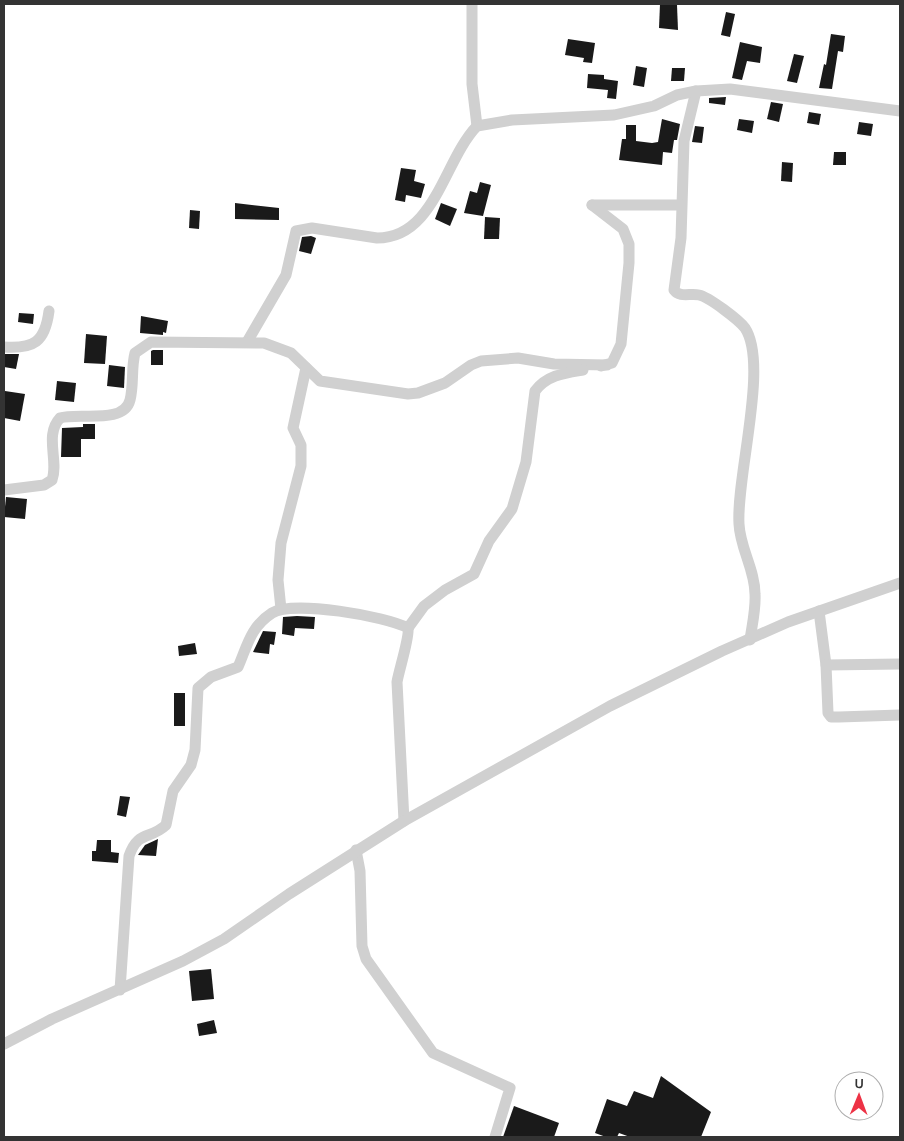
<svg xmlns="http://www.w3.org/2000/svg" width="904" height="1141" viewBox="0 0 904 1141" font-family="Karla,sans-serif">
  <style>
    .building { fill: #1a1a1a }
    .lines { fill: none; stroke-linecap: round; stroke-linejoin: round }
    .minor { stroke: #d0d0d0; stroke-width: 11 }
  </style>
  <rect width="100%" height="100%" fill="#fff"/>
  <g class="building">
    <polygon points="660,4 677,5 678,30 659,28"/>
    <polygon points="726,12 735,14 730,37 721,35"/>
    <polygon points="831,34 845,36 843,52 838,51 832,89 819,88 824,64 826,65"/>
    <polygon points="568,39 595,43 592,63 583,62 584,58 565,55"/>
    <polygon points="740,42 762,47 760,63 747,61 742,80 732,78"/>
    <polygon points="794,54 804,56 797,83 787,81"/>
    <polygon points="636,66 647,68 644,87 633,85"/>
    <polygon points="672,68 685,68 684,81 671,81"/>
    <polygon points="588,74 604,75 604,79 618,81 616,99 607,98 608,90 587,88"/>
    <polygon points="726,97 725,105 709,103 709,98"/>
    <polygon points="771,102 783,104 779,122 767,119"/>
    <polygon points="809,112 821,114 819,125 807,123"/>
    <polygon points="662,119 680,124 677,140 674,140 672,153 663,152 662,165 619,160 622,139 626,139 626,125 636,125 636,141 652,143 658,142"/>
    <polygon points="739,119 754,121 752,133 737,130"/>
    <polygon points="859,122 873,124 871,136 857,134"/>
    <polygon points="695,126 704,127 702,143 692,142"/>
    <polygon points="834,152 846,152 846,165 833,165"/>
    <polygon points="782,162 793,163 792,182 781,181"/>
    <polygon points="401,168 416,170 414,181 425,184 421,198 406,195 405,202 395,200"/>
    <polygon points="480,182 491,185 483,216 464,213 470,191 477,193"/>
    <polygon points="235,203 279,208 279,220 235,219"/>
    <polygon points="441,203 457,209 450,226 435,219"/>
    <polygon points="190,210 200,211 199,229 189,228"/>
    <polygon points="485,217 500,218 499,239 484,239"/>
    <polygon points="311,236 316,238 311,254 299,251 302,237"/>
    <polygon points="19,313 34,314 33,324 18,322"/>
    <polygon points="141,316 168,321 166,333 163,332 163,335 140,333"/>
    <polygon points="86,334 107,336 105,364 84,363"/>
    <polygon points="153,350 163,350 163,365 151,365 151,351"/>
    <polygon points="4,354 19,354 16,369 4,367"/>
    <polygon points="109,365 125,367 124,388 107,386"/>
    <polygon points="57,381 76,383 74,402 55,400"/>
    <polygon points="5,391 25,394 20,421 4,418"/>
    <polygon points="83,424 95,424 95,439 81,439 81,457 61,457 62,428 83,427"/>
    <polygon points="6,497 27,499 25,519 4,517"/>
    <polygon points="297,616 315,617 314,629 295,628 294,636 282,634 283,617"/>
    <polygon points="263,631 276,632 274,645 270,644 269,654 253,652"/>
    <polygon points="195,643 197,654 179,656 178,646"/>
    <rect x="174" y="693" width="11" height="33"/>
    <polygon points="120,796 130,797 126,817 117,815"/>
    <polygon points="158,839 156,856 138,855 145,845"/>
    <polygon points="97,840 111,840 111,852 119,853 118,863 92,861 92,851 96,851"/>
    <polygon points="211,969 214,999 192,1001 189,971"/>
    <polygon points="214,1020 217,1033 199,1036 197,1024"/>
    <polygon points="661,1076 711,1112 701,1137 630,1137 619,1133 617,1137 606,1137 595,1133 607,1099 627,1106 634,1091 653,1098"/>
    <polygon points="514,1106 559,1123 554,1137 503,1137"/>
  </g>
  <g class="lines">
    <g class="minor">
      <polyline points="472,4 472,84 477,126"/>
      <path d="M 696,91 L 684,141 L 681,238 L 674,290 C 680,298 690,293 699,295 C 709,297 739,320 745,328 C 769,364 736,477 739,524 C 740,548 755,570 755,594 C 756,609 752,625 750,640"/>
      <polyline points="592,205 623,229 629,244 629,263 621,344 612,363 601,366"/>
      <polyline points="592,205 681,205"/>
      <path d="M 247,342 L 286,275 L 296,231 L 312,228 L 377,238 C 435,238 444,160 477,126 L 512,120 L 614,115 L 654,106 L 677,95 L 696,91 L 730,89 L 900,111"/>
      <path d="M 4,347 C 34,349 45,342 49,311"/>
      <path d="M 4,490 L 44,485 L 52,480 C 59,461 44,435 60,418 C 78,412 124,425 130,400 C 134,385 131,368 135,353 L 151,342 L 264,343 L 291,353 L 320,381 L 408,394 L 418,393 L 445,383 L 471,365 L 481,361 L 518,358 L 554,364 L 607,365"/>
      <polyline points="281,609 278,580 281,543 301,466 301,445 293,428 306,368"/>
      <polyline points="819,611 826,665 828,713 831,717 839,717 900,715"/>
      <path d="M 408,628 L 424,606 L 445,590 L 474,574 L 489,541 L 512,509 L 526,462 L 535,391 C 547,375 565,373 583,370"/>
      <polyline points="826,665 900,664"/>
      <polyline points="356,850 360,871 362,946 366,959 433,1053 510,1088 495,1137"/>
      <path d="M 120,990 L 129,856 C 138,830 150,840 166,825 L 173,791 L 191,765 L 195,750 L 198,688 L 211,677 L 238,667 C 247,647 250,627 272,613 C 293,600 385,616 408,628 C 410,636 399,670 397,682 L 404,821"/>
      <polyline points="4,1044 52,1019 183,961 224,939 289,894 404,821 610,706 722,651 788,622 900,583"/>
    </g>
  </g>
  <rect width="904" height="1141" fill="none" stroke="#333333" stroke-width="10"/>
  <g transform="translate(859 1096) rotate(1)"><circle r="24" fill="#ffffff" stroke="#adadad"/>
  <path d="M0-4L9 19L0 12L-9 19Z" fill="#ed3245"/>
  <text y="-8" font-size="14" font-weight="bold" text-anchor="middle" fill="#333333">U</text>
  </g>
</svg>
